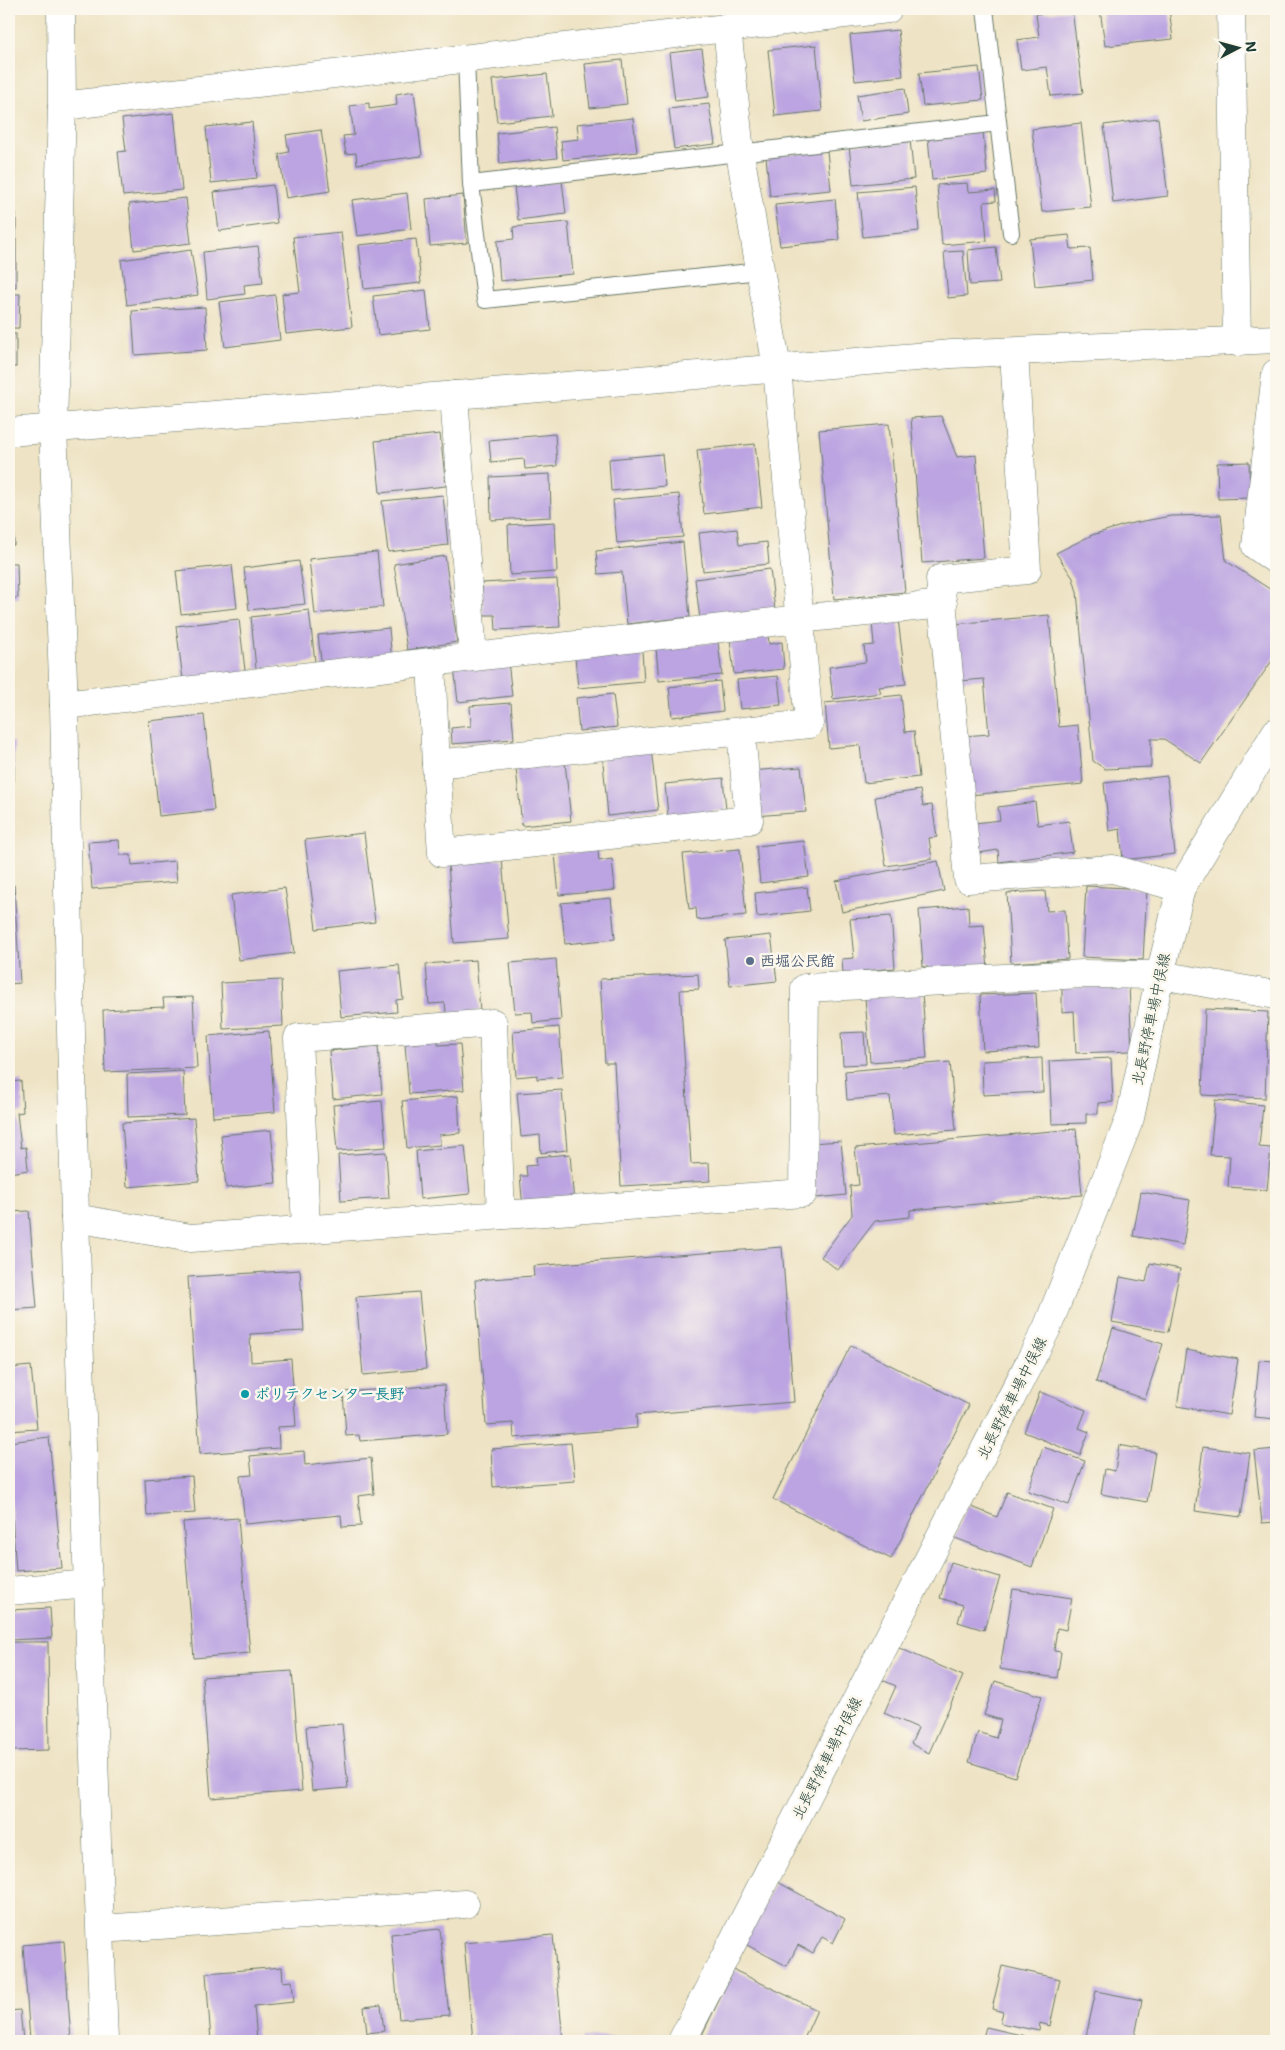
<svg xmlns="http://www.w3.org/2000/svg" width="1285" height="2050" viewBox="0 0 1285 2050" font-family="'Shantell Sans','Klee One',sans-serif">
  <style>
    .building { fill: #bba4e1 }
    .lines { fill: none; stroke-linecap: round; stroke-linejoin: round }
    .lane-casing { stroke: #677766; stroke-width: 18 }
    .street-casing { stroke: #677766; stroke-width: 29 }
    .secondary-casing { stroke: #677766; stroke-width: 29 }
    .lane { stroke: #fff; stroke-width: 16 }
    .street { stroke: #fff; stroke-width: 28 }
    .secondary { stroke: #fff; stroke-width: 28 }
    .service-dot { fill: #5c6f8a; stroke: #fbf7ec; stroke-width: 2 }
    .culture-dot { fill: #0f9aa8; stroke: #fbf7ec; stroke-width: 2 }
    .labels { text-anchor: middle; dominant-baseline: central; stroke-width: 5; stroke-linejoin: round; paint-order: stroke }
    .service-label { font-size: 15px; font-weight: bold; fill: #4e5e75; stroke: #fbf7ec; text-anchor: start }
    .street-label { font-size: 15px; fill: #1f3d34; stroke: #fbf7ec }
    .culture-label { font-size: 15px; font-weight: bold; fill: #0d838f; stroke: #fbf7ec; text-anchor: start }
  </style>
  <rect width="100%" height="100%" fill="#fbf7ec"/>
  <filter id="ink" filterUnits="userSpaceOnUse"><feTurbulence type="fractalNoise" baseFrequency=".02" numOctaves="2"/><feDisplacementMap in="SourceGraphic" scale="10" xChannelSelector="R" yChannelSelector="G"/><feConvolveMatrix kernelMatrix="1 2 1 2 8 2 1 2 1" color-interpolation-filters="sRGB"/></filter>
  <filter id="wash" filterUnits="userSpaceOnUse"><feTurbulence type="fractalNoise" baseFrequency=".0096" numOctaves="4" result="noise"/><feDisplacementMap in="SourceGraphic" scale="20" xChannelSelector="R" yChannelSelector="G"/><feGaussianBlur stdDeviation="1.12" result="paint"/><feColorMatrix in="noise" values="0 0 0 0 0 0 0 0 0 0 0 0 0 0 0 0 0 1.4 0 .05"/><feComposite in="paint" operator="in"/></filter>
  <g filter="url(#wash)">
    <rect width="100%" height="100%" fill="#eee3c4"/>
    <g id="blocks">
      <g class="building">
        <polygon points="1100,9 1169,9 1173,39 1105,46"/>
        <polygon points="1072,10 1083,93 1051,96 1047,67 1021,70 1017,40 1039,37 1036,14"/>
        <polygon points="898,30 903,76 855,81 850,35"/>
        <polygon points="816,45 822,111 775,116 768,50"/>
        <polygon points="702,49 709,97 675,101 669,53"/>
        <polygon points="622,60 627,104 590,108 585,64"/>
        <polygon points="9,61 12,61 10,92 9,92"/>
        <polygon points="979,67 983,100 923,106 919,73"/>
        <polygon points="547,74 552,116 497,122 492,80"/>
        <polygon points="905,88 908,114 861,121 857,95"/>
        <polygon points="414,91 422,156 357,164 356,153 346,154 343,136 354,135 350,106 369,103 369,109 397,105 396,94"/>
        <polygon points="709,104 715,144 674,149 669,109"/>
        <polygon points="174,113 182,190 123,196 118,152 126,151 122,119"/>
        <polygon points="633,118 637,152 563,160 561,141 579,139 577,124"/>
        <polygon points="1158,118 1168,196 1113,203 1104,125"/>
        <polygon points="252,122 257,178 211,183 206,127"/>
        <polygon points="1081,123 1091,207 1042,212 1032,129"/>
        <polygon points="554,127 557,158 500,164 497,133"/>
        <polygon points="321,130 330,191 286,198 279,154 289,152 286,135"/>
        <polygon points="983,132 987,174 932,180 928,137"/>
        <polygon points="910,139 914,179 853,185 849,145"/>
        <polygon points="827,151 831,190 770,196 766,157"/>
        <polygon points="562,181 566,214 518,220 514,187"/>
        <polygon points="967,183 968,192 995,190 996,201 984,202 987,241 942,245 937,185"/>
        <polygon points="273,185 277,223 219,231 214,192"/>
        <polygon points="915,187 919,231 863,237 858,192"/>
        <polygon points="407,193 411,229 357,236 352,200"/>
        <polygon points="463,195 467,243 430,246 426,199"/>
        <polygon points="186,198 191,243 134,250 129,204"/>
        <polygon points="835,199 839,240 780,246 775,205"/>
        <rect x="9" y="213" width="7" height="74"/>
        <polygon points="568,222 573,274 500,281 497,241 514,239 513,227"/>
        <polygon points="341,232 352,327 286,334 282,294 300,292 293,237"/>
        <polygon points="1069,235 1071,249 1090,248 1093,280 1035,286 1030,239"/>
        <polygon points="416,239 421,283 364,289 359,245"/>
        <polygon points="258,246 263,283 244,285 245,294 207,299 203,252"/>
        <polygon points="996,247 1000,283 970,285 968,250"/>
        <polygon points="191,250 198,295 127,305 121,260"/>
        <polygon points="963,251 967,296 948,298 944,252"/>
        <polygon points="426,290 430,329 378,335 373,296"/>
        <polygon points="9,294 20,294 19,328 9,328"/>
        <polygon points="275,295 280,340 225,347 219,302"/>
        <polygon points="205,307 207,350 135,355 132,311"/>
        <rect x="9" y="334" width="7" height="33"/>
        <polygon points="941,416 957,457 976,455 984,558 922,563 911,418"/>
        <polygon points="889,424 905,592 834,599 819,430"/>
        <polygon points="440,434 446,486 380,493 375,441"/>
        <polygon points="555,434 557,466 525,469 524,459 491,462 489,440"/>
        <polygon points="755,444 762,507 704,514 697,450"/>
        <polygon points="662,454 665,486 611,491 609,459"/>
        <polygon points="1249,462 1250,498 1218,499 1217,463"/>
        <polygon points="550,474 551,517 491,520 490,477"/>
        <polygon points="679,494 683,537 617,543 613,500"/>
        <polygon points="443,495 448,545 388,552 382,501"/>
        <polygon points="13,507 14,545 9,545 9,508"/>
        <polygon points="1276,513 1276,539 1269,537"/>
        <polygon points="1221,515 1226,561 1276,593 1276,655 1201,763 1164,739 1151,739 1151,767 1105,769 1093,761 1077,592 1073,578 1056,553 1092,535 1128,524 1171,516"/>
        <polygon points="555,522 557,572 510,575 508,525"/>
        <polygon points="737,529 739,545 767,542 769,564 703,571 699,533"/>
        <polygon points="683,542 690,617 627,624 622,572 598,574 596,551"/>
        <polygon points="377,552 383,607 315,614 309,559"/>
        <polygon points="445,556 457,642 407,650 394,564"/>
        <polygon points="299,561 305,604 249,610 244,568"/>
        <polygon points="9,563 17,563 18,598 9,598"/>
        <polygon points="232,565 237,608 181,614 176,571"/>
        <polygon points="770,569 775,610 700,619 695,579"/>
        <polygon points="557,579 560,627 496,630 495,615 483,615 482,583"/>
        <polygon points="309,610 315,662 256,669 251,617"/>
        <polygon points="1049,615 1059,727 1078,725 1083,784 970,795 964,736 989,734 984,679 960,681 955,624"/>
        <polygon points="239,619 246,679 184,687 176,626"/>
        <polygon points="898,619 906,684 879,687 881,693 833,699 829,667 866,662 864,646 874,645 872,622"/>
        <polygon points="389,628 392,661 322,668 318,635"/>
        <polygon points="768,635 769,644 782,642 784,669 734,674 730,639"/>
        <polygon points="718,642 722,675 659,681 656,648"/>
        <polygon points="642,651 644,682 578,688 575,657"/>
        <polygon points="508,661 512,696 458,702 454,667"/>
        <polygon points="778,676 781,705 740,709 737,680"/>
        <polygon points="720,681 723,711 672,717 669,687"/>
        <polygon points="613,694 617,727 579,731 576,698"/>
        <polygon points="901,695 905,732 914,731 919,777 864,783 860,745 829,748 825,703"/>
        <polygon points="511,703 514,739 452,744 451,728 471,726 470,706"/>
        <polygon points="204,715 214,810 159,816 149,721"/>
        <rect x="9" y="742" width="5" height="39"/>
        <polygon points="651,748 658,810 608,816 602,752"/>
        <polygon points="565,762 571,821 522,826 516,768"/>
        <polygon points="801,767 806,812 754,816 750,771"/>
        <polygon points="1167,776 1175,854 1123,860 1120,829 1109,831 1104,783"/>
        <polygon points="723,778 726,810 668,816 665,784"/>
        <polygon points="920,790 923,806 932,805 937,837 929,838 932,859 886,866 875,797"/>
        <polygon points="1035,802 1038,825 1069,821 1073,852 999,862 998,850 979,853 975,823 1000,820 998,807"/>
        <polygon points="364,833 375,922 316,929 305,840"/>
        <polygon points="119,840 120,855 131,855 132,865 175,861 177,882 92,889 88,842"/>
        <polygon points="804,841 809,877 760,883 756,846"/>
        <polygon points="740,849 746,915 697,920 696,908 689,909 683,854"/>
        <polygon points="598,850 599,861 612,859 615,890 559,895 555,854"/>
        <polygon points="502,859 509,939 454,943 448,863"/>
        <polygon points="938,861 944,891 842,912 836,881"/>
        <polygon points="9,885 14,885 20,983 9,984"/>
        <polygon points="1086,886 1147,889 1143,960 1082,957"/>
        <polygon points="807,887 810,911 757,917 755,893"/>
        <polygon points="285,888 294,953 239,960 231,895"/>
        <polygon points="1045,891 1047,911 1065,910 1068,959 1011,963 1007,893"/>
        <polygon points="611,898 615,939 565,944 561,903"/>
        <polygon points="968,906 969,926 984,925 988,969 928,973 928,967 923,967 919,910"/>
        <polygon points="891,916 895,968 843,973 842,959 854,958 850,919"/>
        <polygon points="771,935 777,981 730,986 725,940"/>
        <polygon points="556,959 561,1020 533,1023 532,1012 515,1013 510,963"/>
        <polygon points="476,960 480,1011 446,1013 445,1003 429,1004 426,964"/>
        <polygon points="399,965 403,999 396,1000 397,1012 341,1017 337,971"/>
        <polygon points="698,974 699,989 680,990 691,1164 709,1163 710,1181 621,1186 614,1063 605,1063 600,979"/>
        <polygon points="281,980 283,1026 223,1029 221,983"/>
        <polygon points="1129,985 1132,1051 1076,1053 1074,1011 1062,1012 1062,988"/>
        <polygon points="922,993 927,1058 870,1062 865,997"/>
        <polygon points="1036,993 1039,1048 983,1051 980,995"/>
        <polygon points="193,997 197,1068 105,1072 103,1010 164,1007 163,998"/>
        <polygon points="1205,1009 1268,1012 1265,1098 1202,1095"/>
        <polygon points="559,1027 563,1077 537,1079 537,1075 516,1077 513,1031"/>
        <polygon points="269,1031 275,1112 213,1117 208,1036"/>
        <polygon points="864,1032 866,1064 843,1065 841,1033"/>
        <polygon points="438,1041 438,1045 460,1044 464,1090 409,1094 405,1044"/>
        <polygon points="378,1046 382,1094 333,1099 329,1051"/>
        <polygon points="1042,1058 1043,1092 983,1095 982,1061"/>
        <polygon points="1111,1058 1113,1102 1098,1103 1098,1114 1086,1114 1086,1123 1052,1124 1049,1061"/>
        <polygon points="950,1062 956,1130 894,1135 890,1096 847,1100 845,1071"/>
        <polygon points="183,1071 185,1115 128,1117 127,1074"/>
        <polygon points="21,1081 23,1112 17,1113 21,1148 26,1147 28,1170 10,1173 9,1170 9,1082"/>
        <polygon points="562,1090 567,1150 541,1153 540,1135 521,1137 517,1093"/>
        <polygon points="458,1096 460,1133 439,1135 440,1145 407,1148 402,1101"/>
        <polygon points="1215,1100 1263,1105 1259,1147 1271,1148 1267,1190 1228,1187 1230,1156 1210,1155"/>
        <polygon points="382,1101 386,1147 337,1151 333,1105"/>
        <polygon points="194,1118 199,1181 127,1187 122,1123"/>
        <polygon points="1076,1129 1082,1195 910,1210 910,1217 875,1221 838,1270 821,1257 852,1215 850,1186 859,1185 855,1148"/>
        <polygon points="271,1130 276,1183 226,1188 221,1135"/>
        <polygon points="841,1141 846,1195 816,1198 811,1143"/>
        <polygon points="465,1146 470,1194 420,1199 416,1151"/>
        <polygon points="386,1152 389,1198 341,1201 338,1155"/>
        <polygon points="570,1154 574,1204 523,1208 520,1176 527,1176 526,1166 537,1165 536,1157"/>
        <polygon points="1141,1192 1190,1200 1183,1245 1133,1236"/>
        <polygon points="29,1211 37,1308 9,1310 9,1212"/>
        <polygon points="782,1247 794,1402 636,1415 637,1428 514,1438 513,1423 486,1425 475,1280 534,1276 533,1266"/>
        <polygon points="1150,1263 1180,1269 1168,1332 1112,1322 1120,1277 1146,1282"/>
        <polygon points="300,1270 304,1331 250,1334 251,1362 291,1359 296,1426 278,1427 279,1448 200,1454 188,1277"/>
        <polygon points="419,1292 426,1369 363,1375 356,1297"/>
        <polygon points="1113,1328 1163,1344 1145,1399 1096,1382"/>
        <polygon points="851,1345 969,1405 891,1559 773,1499"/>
        <polygon points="1186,1350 1238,1359 1229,1415 1177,1406"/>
        <polygon points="1259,1360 1276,1361 1276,1419 1254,1417"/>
        <polygon points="31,1366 37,1429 9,1431 9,1368"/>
        <polygon points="444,1385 447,1434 360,1441 359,1435 346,1436 343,1392"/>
        <polygon points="1040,1392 1086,1410 1079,1428 1089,1432 1080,1455 1024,1432"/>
        <polygon points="49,1437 62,1568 16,1571 9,1475 9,1442"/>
        <polygon points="571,1443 575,1481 493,1487 491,1449"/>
        <polygon points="1119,1445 1155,1452 1147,1502 1101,1494 1105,1469 1115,1471"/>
        <polygon points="1043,1447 1085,1461 1069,1505 1028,1491"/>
        <polygon points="1203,1447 1250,1453 1241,1517 1195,1511"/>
        <polygon points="1276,1449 1276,1522 1262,1523 1254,1451"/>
        <polygon points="304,1451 305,1465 371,1458 374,1494 358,1496 361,1526 342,1527 341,1515 245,1524 240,1476 252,1475 250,1456"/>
        <polygon points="192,1476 195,1513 147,1516 145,1479"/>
        <polygon points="1007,1492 1053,1509 1032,1567 955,1538 967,1505 997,1517"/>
        <polygon points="238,1518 250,1653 194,1658 183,1522"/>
        <polygon points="951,1562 1000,1577 984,1630 958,1622 963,1605 940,1598"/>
        <polygon points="1013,1589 1072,1598 1066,1630 1057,1628 1054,1651 1061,1652 1057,1678 1000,1669"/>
        <polygon points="50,1608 52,1638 9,1640 9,1610"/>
        <polygon points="9,1642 48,1642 49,1750 9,1751"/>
        <polygon points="897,1647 963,1676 929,1753 911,1744 918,1728 884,1713 896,1686 882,1680"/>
        <polygon points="292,1671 302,1791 211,1798 202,1677"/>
        <polygon points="995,1681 1042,1696 1015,1777 969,1762 978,1732 996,1738 1001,1720 984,1715"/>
        <polygon points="342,1724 348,1788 312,1791 306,1727"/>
        <polygon points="776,1881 845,1919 833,1943 822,1937 813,1953 798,1945 787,1966 743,1943"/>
        <polygon points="440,1929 449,2015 399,2019 391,1934"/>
        <polygon points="553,1935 563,2041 473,2041 464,1943"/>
        <polygon points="64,1941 71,2041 30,2041 23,1945"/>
        <polygon points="1002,1966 1060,1979 1050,2026 1040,2023 1039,2031 1000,2023 1003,2012 992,2009"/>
        <polygon points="282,1967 283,1982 292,1981 294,2002 254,2006 257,2041 211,2041 206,1973"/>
        <polygon points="734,1970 817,2010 803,2041 699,2041"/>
        <polygon points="1096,1991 1142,2000 1134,2041 1085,2041"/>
        <polygon points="381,2005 384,2031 367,2033 364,2007"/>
        <polygon points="20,2010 23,2041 9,2041 9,2011"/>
        <polygon points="986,2027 1025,2036 1024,2041 982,2041"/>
        <polygon points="634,2036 635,2041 582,2041 582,2038"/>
      </g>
    </g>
  </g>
  <g filter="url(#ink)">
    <use href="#blocks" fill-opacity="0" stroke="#677766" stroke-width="1"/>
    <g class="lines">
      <g class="lane-casing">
        <g id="lane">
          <polyline points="985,9 1011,233"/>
          <polyline points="466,58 471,184 998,123"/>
          <polyline points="471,184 485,300 760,271"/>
        </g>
      </g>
      <g class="street-casing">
        <g id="street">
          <polyline points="1231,9 1237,342"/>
          <polyline points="62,106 888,9"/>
          <polyline points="1014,352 1027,570 940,579 968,879 1113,869 1181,888"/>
          <polyline points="1276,373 1256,546 1276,560"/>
          <polyline points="454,395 473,657"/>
          <polyline points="431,662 799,619 943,604"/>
          <polyline points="64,705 431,662 436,764 809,724 777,368 740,153 727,27"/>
          <polyline points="436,764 442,853 749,820 741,732"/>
          <polyline points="75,1218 191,1238 803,1193 805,988 1083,974 1160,975 1276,995"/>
          <polyline points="306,1230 298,1038 493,1023 501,1215"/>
          <polyline points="9,1591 89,1584"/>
          <polyline points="101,1929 465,1904"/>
        </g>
      </g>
      <g class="secondary-casing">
        <g id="secondary">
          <polyline points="61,9 62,106 53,427 64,705 75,1218 104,2041"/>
          <polyline points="9,432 952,354 1276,339"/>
          <polyline points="682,2041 1047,1328 1130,1118 1160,975 1181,888 1276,732"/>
        </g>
      </g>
      <use href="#lane" class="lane"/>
      <use href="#street" class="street"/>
      <use href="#secondary" class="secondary"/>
    </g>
  </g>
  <circle class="service-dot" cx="750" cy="961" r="5"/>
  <circle class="culture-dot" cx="245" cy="1394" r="5"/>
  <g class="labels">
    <g class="service-label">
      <text x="760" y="961">西堀公民館</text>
    </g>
    <g class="street-label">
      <text transform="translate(1151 1019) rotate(-78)">北長野停車場中俣線</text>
      <text transform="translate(1012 1398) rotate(-63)">北長野停車場中俣線</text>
      <text transform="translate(827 1758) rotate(-63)">北長野停車場中俣線</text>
    </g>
    <g class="culture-label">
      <text x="255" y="1394">ポリテクセンター長野</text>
    </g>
  </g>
  <rect width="1285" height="2050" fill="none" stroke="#fbf7ec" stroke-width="30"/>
  <g transform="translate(1238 48) rotate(84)" stroke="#fbf7ec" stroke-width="4" paint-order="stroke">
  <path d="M0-4L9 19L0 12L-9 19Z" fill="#1f3d34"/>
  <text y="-8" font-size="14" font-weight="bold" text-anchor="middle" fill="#1f3d34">N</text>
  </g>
</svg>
